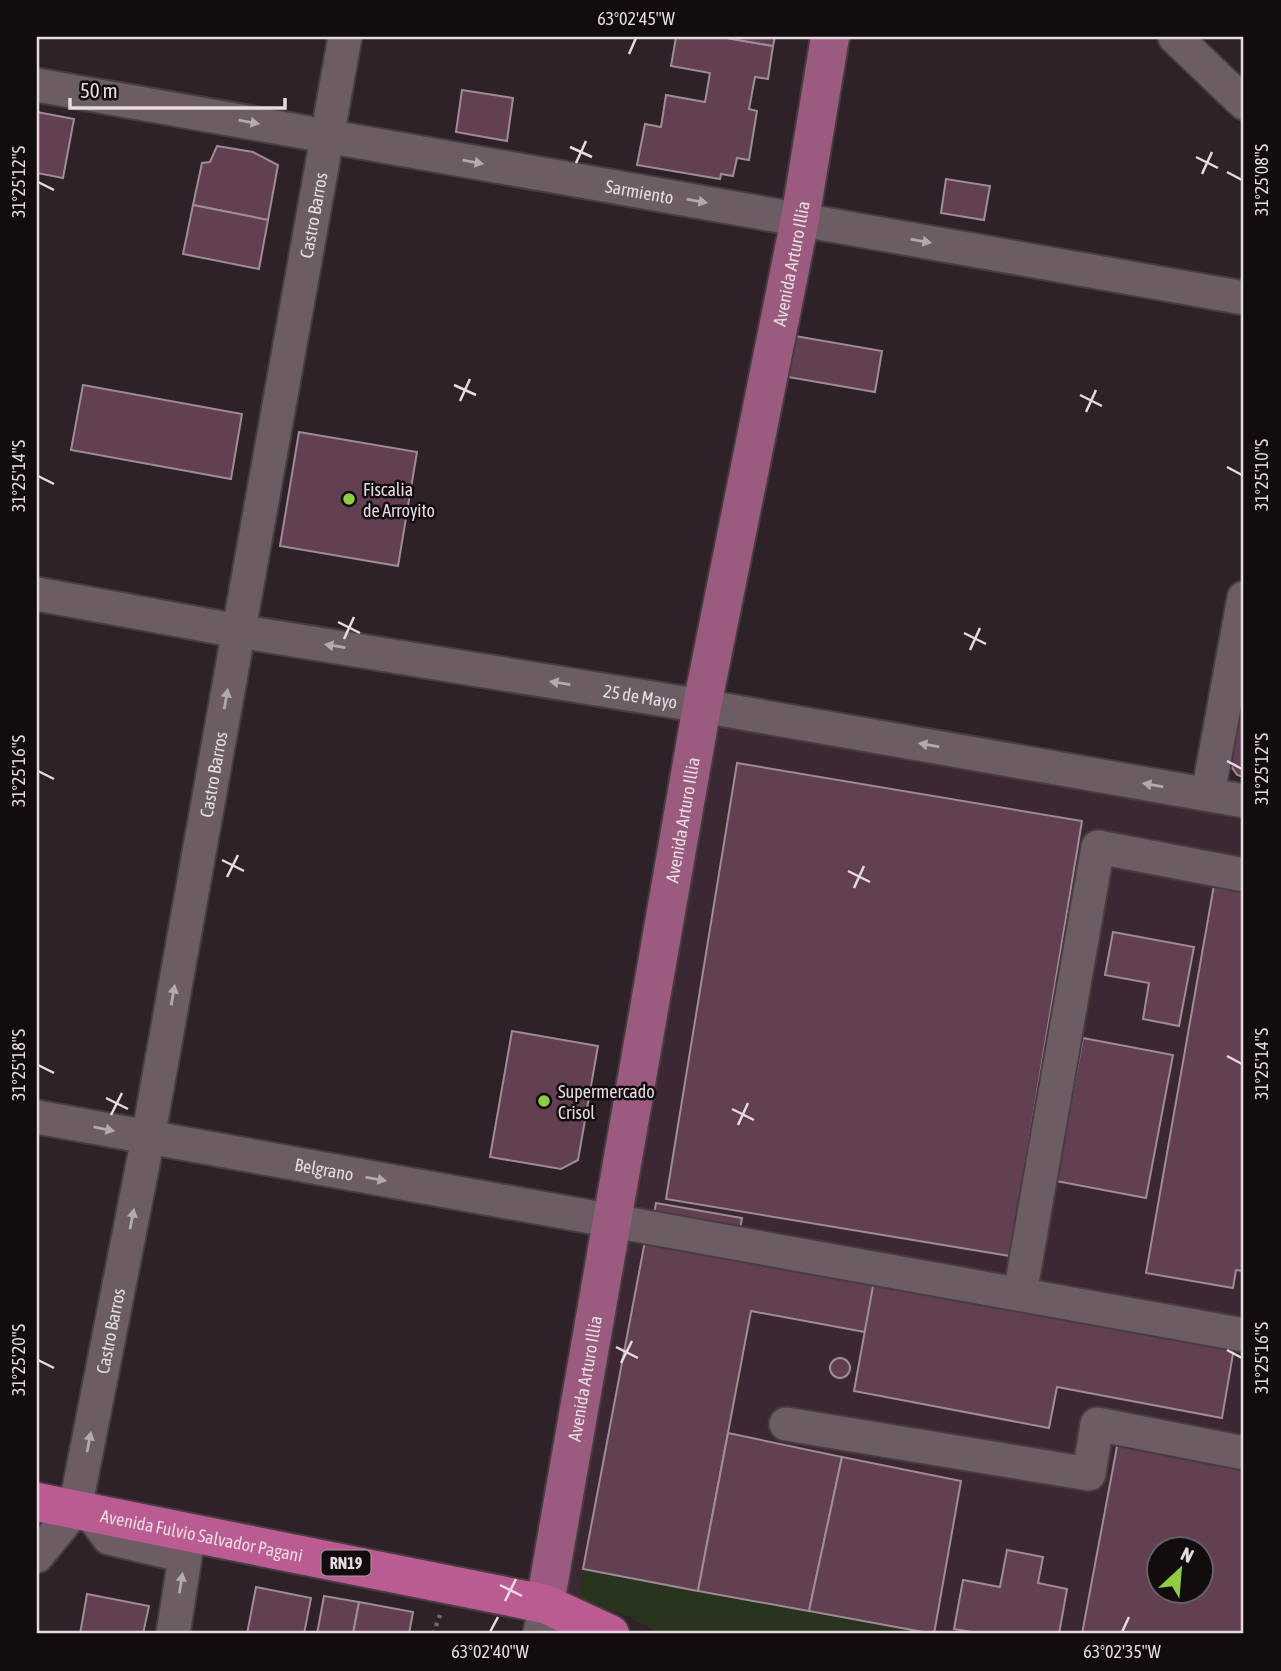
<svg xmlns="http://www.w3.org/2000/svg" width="1281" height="1671" viewBox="0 0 1281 1671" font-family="'Asap Condensed',sans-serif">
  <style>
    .built { fill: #3b2832; fill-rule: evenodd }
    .green { fill: #28341e }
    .building { fill: #623f51; stroke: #9e8c95; stroke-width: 2; fill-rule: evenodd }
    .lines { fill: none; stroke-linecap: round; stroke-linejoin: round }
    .minor-casing { stroke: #483c42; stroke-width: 37 }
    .major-casing { stroke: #483c42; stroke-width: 42 }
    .highway-casing { stroke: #483c42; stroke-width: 42 }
    .path { stroke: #73676d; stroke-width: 4.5; stroke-dasharray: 3.5 5; stroke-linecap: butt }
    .minor { stroke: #6c5c64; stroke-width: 33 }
    .major { stroke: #9b5b7f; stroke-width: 38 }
    .highway { stroke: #ba5b91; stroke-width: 38 }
    .oneway { fill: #b5a8ae }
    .ticks { fill: none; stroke: #e5dbe0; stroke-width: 2.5 }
    .poi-dot { fill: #8fcd42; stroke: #120c0f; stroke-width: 2.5 }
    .labels { text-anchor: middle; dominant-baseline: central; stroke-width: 5; stroke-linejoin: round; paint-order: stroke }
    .shield { fill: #120c0f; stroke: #a69da1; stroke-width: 2 }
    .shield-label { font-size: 16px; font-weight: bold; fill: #e5dbe0 }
    .street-label { font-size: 18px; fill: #e5dbe0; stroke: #120c0f }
    .poi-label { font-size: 18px; fill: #e5dbe0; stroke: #120c0f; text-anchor: start }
    .neatline { fill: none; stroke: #e5dbe0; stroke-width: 2.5 }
    .ticks-label { font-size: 18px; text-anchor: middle; fill: #e5dbe0 }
  </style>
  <rect width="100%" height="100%" fill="#2e2128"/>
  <path class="built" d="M 711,717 L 1244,813 L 1244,1634 L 661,1634 L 623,1614 L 552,1591 ZM 1158,1548 L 1200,1548 L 1200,1590 L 1158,1590 Z"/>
  <polygon class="green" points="583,1569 924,1634 661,1634 623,1614 578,1600"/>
  <g class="building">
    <polygon points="676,37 721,37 773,46 768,79 755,77 749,109 757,111 749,160 737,158 733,176 721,174 720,179 637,165 645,124 661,127 666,95 705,102 710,73 671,66"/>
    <polygon points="721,37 775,37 773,46"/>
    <polygon points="462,90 513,98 507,141 456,132"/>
    <polygon points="37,112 74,119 63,178 37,173"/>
    <polygon points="217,146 253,152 278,165 268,220 193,205 202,163 210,162"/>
    <polygon points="946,179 990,186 984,220 941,213"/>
    <polygon points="193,205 268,220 259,269 183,254"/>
    <polygon points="795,336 882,351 875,392 788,377"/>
    <polygon points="83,385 242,414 231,479 71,450"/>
    <polygon points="299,432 417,452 398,566 280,546"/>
    <polygon points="1244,643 1244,777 1237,775 1223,754"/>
    <polygon points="737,763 1082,821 1010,1256 666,1199"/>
    <polygon points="1214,885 1244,891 1244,1271 1236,1270 1233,1288 1146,1273"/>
    <polygon points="1113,932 1194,947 1179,1026 1143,1019 1149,983 1105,975"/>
    <polygon points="512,1031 598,1046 578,1160 561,1169 490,1157"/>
    <polygon points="1083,1038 1173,1055 1146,1198 1056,1181"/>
    <polygon points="656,1203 742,1218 738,1241 652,1226"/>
    <polygon points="645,1241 874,1285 865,1332 751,1311 698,1591 583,1569"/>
    <polygon points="875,1275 1235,1342 1222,1418 1057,1387 1049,1428 854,1391"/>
    <circle cx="840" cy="1368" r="10"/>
    <polygon points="728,1433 842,1457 809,1611 698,1591"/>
    <path d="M 1118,1441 L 1244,1464 L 1244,1634 L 1082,1634 ZM 1158,1548 L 1200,1548 L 1200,1590 L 1158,1590 Z"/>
    <polygon points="842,1457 961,1481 934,1634 809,1611"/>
    <polygon points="1007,1550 1043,1557 1038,1583 1067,1589 1059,1634 983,1634 954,1629 963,1580 1000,1587"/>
    <polygon points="256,1587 311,1598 304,1634 247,1634"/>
    <polygon points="87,1594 149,1606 143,1634 80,1634"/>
    <polygon points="324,1596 359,1602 353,1634 317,1634"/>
    <polygon points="359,1602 413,1612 409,1634 353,1634"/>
  </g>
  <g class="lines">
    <g class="minor-casing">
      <g id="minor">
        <polyline points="1175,37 1244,103"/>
        <path id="s1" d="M 37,85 L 1244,298"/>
        <path id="s2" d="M 37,594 L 238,631 L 702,706 L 1244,801"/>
        <polyline points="1208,794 1244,598"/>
        <path id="s3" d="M 37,1117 L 1244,1335"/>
        <polyline points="1020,1294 1098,847 1244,875"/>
        <polyline points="786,1424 1089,1474 1097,1424 1244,1453"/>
        <polyline points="90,1512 109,1538 168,1552 189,1532"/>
        <path id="s4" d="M 37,1556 L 75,1509 L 148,1138 L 345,37"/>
        <polyline points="173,1634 189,1532"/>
        <polyline points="540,1634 545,1604"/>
      </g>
    </g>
    <g class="major-casing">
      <g id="major">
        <path id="s5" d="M 545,1604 L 702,706 L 800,219 L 830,37"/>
      </g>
    </g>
    <g class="highway-casing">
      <g id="highway">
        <path id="s6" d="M 37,1502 L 545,1604 L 610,1634"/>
      </g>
    </g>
    <polyline class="path" points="433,1634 440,1615"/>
    <use href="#minor" class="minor"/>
    <use href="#major" class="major"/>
    <use href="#highway" class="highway"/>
  </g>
  <defs><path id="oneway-solid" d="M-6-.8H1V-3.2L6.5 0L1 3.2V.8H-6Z" transform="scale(1.75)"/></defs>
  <g class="oneway">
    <use href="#oneway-solid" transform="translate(249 122) rotate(10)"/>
    <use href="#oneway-solid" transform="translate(473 162) rotate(10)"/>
    <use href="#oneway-solid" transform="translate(697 201) rotate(10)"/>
    <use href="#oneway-solid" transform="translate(921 241) rotate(10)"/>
    <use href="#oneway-solid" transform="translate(335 646) rotate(-171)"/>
    <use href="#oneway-solid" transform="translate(560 683) rotate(-171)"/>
    <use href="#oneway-solid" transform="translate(226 699) rotate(-80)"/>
    <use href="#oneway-solid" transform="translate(929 745) rotate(-170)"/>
    <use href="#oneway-solid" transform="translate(1153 785) rotate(-170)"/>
    <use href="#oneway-solid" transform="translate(173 995) rotate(-80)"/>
    <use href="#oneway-solid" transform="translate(104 1129) rotate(11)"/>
    <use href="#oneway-solid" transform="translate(376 1179) rotate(10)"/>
    <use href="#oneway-solid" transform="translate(132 1219) rotate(-79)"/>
    <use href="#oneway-solid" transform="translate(89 1442) rotate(-79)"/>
    <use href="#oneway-solid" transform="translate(181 1583) rotate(-81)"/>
  </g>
  <path class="ticks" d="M 629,54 L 636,38M 570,147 L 592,157M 1196,157 L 1218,168M 576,163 L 586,141M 1227,172 L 1242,180M 1202,174 L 1212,152M 38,182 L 54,190M 454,385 L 476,395M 1080,395 L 1102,406M 460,401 L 470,379M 1086,412 L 1096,390M 1227,467 L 1242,475M 38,476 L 54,484M 338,622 L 360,633M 964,633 L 986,644M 344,639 L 354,617M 970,650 L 980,628M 1227,761 L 1242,769M 38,771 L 54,779M 222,860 L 244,871M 848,871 L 870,882M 227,877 L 238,855M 854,888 L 864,866M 1227,1056 L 1242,1064M 38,1065 L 54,1073M 106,1098 L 128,1109M 732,1109 L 754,1120M 111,1115 L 122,1093M 738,1125 L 748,1103M 616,1347 L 638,1358M 1227,1350 L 1242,1358M 38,1360 L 54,1368M 621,1363 L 632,1341M 500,1585 L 522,1596M 505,1601 L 516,1579M 490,1632 L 498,1617M 1122,1632 L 1129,1617"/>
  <g class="poi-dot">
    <circle cx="349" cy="499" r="7"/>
    <circle cx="544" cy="1101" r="7"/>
  </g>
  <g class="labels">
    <rect class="shield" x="321.5" y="1550.5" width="49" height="25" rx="5"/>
    <g class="shield-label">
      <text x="346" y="1563">RN19</text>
    </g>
    <g class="street-label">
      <text stroke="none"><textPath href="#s1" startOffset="612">Sarmiento</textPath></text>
      <text stroke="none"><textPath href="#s4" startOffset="1376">Castro Barros</textPath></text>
      <text stroke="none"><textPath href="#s5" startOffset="1363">Avenida Arturo Illia</textPath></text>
      <text stroke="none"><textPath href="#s2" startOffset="612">25 de Mayo</textPath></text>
      <text stroke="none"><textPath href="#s4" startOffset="808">Castro Barros</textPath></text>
      <text stroke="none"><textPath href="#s5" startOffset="796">Avenida Arturo Illia</textPath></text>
      <text stroke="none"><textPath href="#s3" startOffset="292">Belgrano</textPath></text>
      <text stroke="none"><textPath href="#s4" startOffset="242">Castro Barros</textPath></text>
      <text stroke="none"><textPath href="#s5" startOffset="229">Avenida Arturo Illia</textPath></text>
      <text stroke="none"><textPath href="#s6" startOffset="168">Avenida Fulvio Salvador Pagani</textPath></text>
    </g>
    <g class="poi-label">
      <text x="363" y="489">Fiscalia<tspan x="363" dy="21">de Arroyito</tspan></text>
      <text x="558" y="1091">Supermercado<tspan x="558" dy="21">Crisol</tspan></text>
    </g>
  </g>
  <rect width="1281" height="1671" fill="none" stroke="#120c0f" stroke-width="77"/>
  <g transform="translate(1180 1570) rotate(26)"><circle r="33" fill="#120c0f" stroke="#665f63" stroke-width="2"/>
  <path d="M0-5L12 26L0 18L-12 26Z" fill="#8fcd42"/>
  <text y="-10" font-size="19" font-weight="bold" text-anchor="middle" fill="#e5dbe0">N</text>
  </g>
  <path d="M70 98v10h215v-10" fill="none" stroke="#e5dbe0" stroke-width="3.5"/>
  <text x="80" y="98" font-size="21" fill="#e5dbe0" stroke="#120c0f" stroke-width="5" paint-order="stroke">50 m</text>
  <rect x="38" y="38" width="1204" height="1594" class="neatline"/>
  <g class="ticks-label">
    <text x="636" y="25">63°02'45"W</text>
    <text transform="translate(1262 180) rotate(-90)" y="6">31°25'08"S</text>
    <text transform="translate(19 182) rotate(-90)" y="6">31°25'12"S</text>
    <text transform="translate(1262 475) rotate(-90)" y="6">31°25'10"S</text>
    <text transform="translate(19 476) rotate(-90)" y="6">31°25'14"S</text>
    <text transform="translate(1262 769) rotate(-90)" y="6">31°25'12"S</text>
    <text transform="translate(19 771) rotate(-90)" y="6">31°25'16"S</text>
    <text transform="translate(1262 1064) rotate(-90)" y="6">31°25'14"S</text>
    <text transform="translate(19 1065) rotate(-90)" y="6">31°25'18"S</text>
    <text transform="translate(1262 1358) rotate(-90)" y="6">31°25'16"S</text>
    <text transform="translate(19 1360) rotate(-90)" y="6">31°25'20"S</text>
    <text x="490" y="1658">63°02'40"W</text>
    <text x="1122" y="1658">63°02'35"W</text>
  </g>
</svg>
